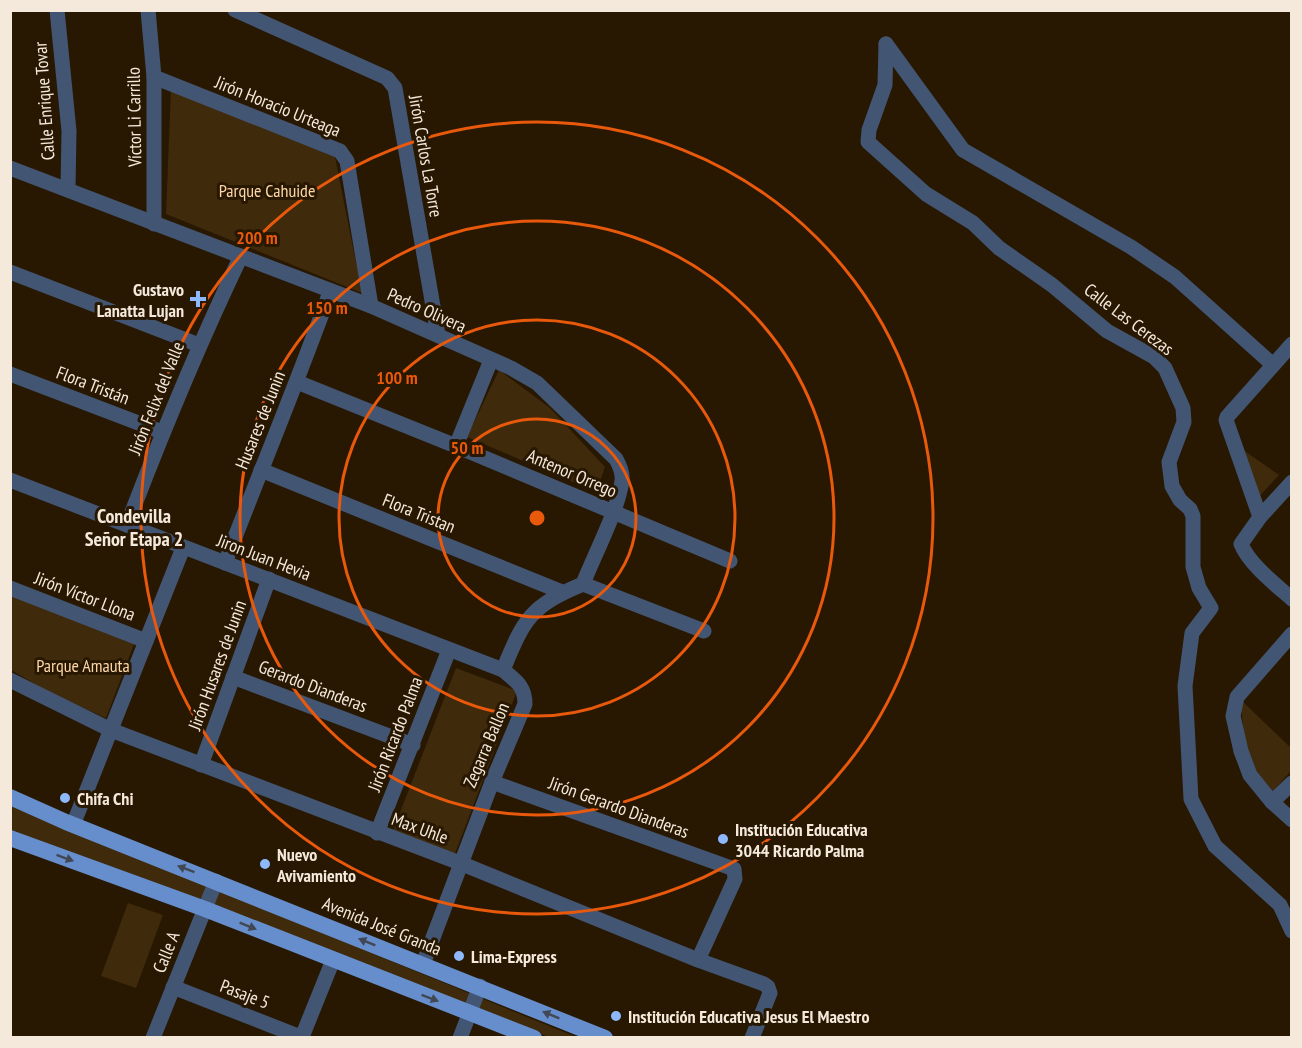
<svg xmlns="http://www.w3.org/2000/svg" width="1302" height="1048" viewBox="0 0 1302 1048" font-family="'PT Sans Narrow',sans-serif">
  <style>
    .green { fill: #3f2a0b }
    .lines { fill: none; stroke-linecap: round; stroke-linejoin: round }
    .minor { stroke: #425573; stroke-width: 15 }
    .primary { stroke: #668ecc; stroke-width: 16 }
    .oneway { fill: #414753 }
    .ring { fill: none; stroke: #e8590c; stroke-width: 3 }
    .poi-dot { fill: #8db9fc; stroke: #281802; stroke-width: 2 }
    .labels { text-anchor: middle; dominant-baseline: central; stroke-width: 6; stroke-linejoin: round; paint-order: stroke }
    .street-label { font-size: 18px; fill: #f5e9dc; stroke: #281802 }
    .park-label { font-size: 18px; fill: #fdd7a9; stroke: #281802 }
    .poi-label { font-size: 18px; font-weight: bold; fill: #f5e9dc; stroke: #281802; text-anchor: start }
    .neighbourhood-label { font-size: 20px; font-weight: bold; fill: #f5e9dc; stroke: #281802 }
    .centre { fill: #e8590c; stroke: #281802; stroke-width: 3 }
    .ring-label { font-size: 18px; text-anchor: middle; font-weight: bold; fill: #e8590c; stroke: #281802; stroke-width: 6; stroke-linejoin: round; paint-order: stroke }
  </style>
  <rect width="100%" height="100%" fill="#281802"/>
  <g class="green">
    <polygon points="171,88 334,152 362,293 166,214"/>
    <polygon points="499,370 550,408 605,467 596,492 467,437"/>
    <polygon points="1236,445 1279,475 1255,501"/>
    <polygon points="10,595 134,644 106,718 54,695 11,670"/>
    <polygon points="456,668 517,691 454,856 392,833"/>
    <polygon points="1240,699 1291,748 1291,771 1270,794 1247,759"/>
    <polygon points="10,805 576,1037 549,1037 11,832"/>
    <polygon points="128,903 163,915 136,988 101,976"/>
  </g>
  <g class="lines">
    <g class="minor">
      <polyline points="57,10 69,131 68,189"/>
      <polyline points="148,10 154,77 154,224"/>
      <polyline points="235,10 387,78 395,88 438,335"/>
      <polyline points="886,44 885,85 869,130 868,142 926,194 973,223 999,248 1052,285 1107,331 1154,357 1165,368 1183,408 1184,422 1169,462 1172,486 1180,500 1190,509 1193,516 1193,567 1199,588 1211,608 1192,633 1185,686 1191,799 1215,846 1280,905 1292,931"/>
      <polyline points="886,44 963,150 1131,247 1175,277 1272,364"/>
      <polyline points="154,77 340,151 347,161 371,306"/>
      <path d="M 10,168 L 371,306 L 511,368 L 537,383 L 616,459 C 620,466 623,473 622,481 C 617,513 595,553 583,584 C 530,606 524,619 503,670 C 516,681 525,686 525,704 L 492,782 L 423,964"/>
      <polyline points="10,272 199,345"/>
      <polyline points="10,374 162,432"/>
      <polyline points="297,382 456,446 730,561"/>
      <polyline points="456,446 491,360"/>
      <polyline points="261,470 562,592"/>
      <polyline points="10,480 503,670"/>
      <path d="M 1292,482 L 1260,517 L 1241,544 C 1249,564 1276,585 1292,599"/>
      <polyline points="1260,517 1226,420 1227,417 1292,344"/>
      <path d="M 127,525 C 162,433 199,344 241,256"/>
      <path d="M 225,563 C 260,472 297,383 330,292"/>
      <polyline points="583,584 704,631"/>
      <polyline points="10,588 146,641"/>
      <polyline points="1292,634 1237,697 1233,716 1241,751 1250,775 1272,802 1292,820"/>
      <polyline points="233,677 413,745"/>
      <polyline points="10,680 111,730 460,863 698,960 764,984 768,987 770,993 752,1038"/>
      <polyline points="201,765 269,579"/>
      <polyline points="492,782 734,869 735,879 698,960"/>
      <polyline points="1272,802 1292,783"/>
      <polyline points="73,825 183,548"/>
      <polyline points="377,833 449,650"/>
      <polyline points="173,987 303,1038"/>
      <polyline points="302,1037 333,960"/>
      <polyline points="153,1038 216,881"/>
      <polyline points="460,1038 480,986"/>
    </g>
    <g class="primary">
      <polyline points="10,797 66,822 605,1038"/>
      <polyline points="10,838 205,909 534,1038"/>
    </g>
  </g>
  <defs><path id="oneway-solid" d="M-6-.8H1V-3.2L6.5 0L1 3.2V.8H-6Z" transform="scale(1.5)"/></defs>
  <g class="oneway">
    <use href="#oneway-solid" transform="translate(65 858) rotate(20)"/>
    <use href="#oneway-solid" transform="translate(186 869) rotate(-159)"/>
    <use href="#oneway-solid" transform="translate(248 926) rotate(22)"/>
    <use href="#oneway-solid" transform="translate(367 942) rotate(-158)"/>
    <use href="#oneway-solid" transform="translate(430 998) rotate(21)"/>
    <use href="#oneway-solid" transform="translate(551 1015) rotate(-158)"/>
  </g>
  <g class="ring">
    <circle cx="537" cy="518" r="99"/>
    <circle cx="537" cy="518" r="198"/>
    <circle cx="537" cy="518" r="297"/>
    <circle cx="537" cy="518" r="396"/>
  </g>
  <g class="poi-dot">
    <path d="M195 290h6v6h6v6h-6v6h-6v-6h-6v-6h6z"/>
    <circle cx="65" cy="798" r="6"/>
    <circle cx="723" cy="839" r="6"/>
    <circle cx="265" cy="864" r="6"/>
    <circle cx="459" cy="956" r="6"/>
    <circle cx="616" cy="1016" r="6"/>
  </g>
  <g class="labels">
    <g class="street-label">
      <text transform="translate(44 101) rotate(-94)">Calle Enrique Tovar</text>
      <text transform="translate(278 106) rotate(22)">Jirón Horacio Urteaga</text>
      <text transform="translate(134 117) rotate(-91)">Víctor Li Carrillo</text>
      <text transform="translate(426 156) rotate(80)">Jirón Carlos La Torre</text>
      <text transform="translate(427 310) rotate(24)">Pedro Olivera</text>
      <text transform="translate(1129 319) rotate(37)">Calle Las Cerezas</text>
      <text transform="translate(93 385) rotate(21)">Flora Tristán</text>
      <text transform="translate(156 398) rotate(-68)">Jirón Felix del Valle</text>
      <text transform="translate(260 420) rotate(-68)">Husares de Junin</text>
      <text transform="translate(572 473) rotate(23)">Antenor Orrego</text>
      <text transform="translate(419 513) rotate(22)">Flora Tristan</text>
      <text transform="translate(264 557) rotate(21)">Jiron Juan Hevia</text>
      <text transform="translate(85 596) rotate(21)">Jirón Víctor Llona</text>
      <text transform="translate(217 665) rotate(-70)">Jirón Husares de Junin</text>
      <text transform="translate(313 686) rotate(21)">Gerardo Dianderas</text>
      <text transform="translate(395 734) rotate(-69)">Jirón Ricardo Palma</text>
      <text transform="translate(486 745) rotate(-67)">Zegarra Ballon</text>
      <text transform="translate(619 807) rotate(20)">Jirón Gerardo Dianderas</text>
      <text transform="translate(420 828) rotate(20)">Max Uhle</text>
      <text transform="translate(382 926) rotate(22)">Avenida José Granda</text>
      <text transform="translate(166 952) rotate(-68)">Calle A</text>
      <text transform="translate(245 994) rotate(21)">Pasaje 5</text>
    </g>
    <g class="park-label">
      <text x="267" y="190">Parque Cahuide</text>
      <text x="83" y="665">Parque Amauta</text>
    </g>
    <g class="poi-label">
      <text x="184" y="289" text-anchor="end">Gustavo<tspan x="184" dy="21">Lanatta Lujan</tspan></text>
      <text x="77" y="798">Chifa Chi</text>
      <text x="735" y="829">Institución Educativa<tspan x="735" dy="21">3044 Ricardo Palma</tspan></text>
      <text x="277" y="854">Nuevo<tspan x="277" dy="21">Avivamiento</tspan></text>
      <text x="471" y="956">Lima-Express</text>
      <text x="628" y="1016">Institución Educativa Jesus El Maestro</text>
    </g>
    <g class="neighbourhood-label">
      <text x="134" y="516">Condevilla<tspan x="134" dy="23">Señor Etapa 2</tspan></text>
    </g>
  </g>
  <circle cx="537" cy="518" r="9" class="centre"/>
  <g class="ring-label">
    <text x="257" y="244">200 m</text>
    <text x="327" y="314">150 m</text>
    <text x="397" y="384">100 m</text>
    <text x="467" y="454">50 m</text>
  </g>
  <rect width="1302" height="1048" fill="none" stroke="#f5e9dc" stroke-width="24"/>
</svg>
